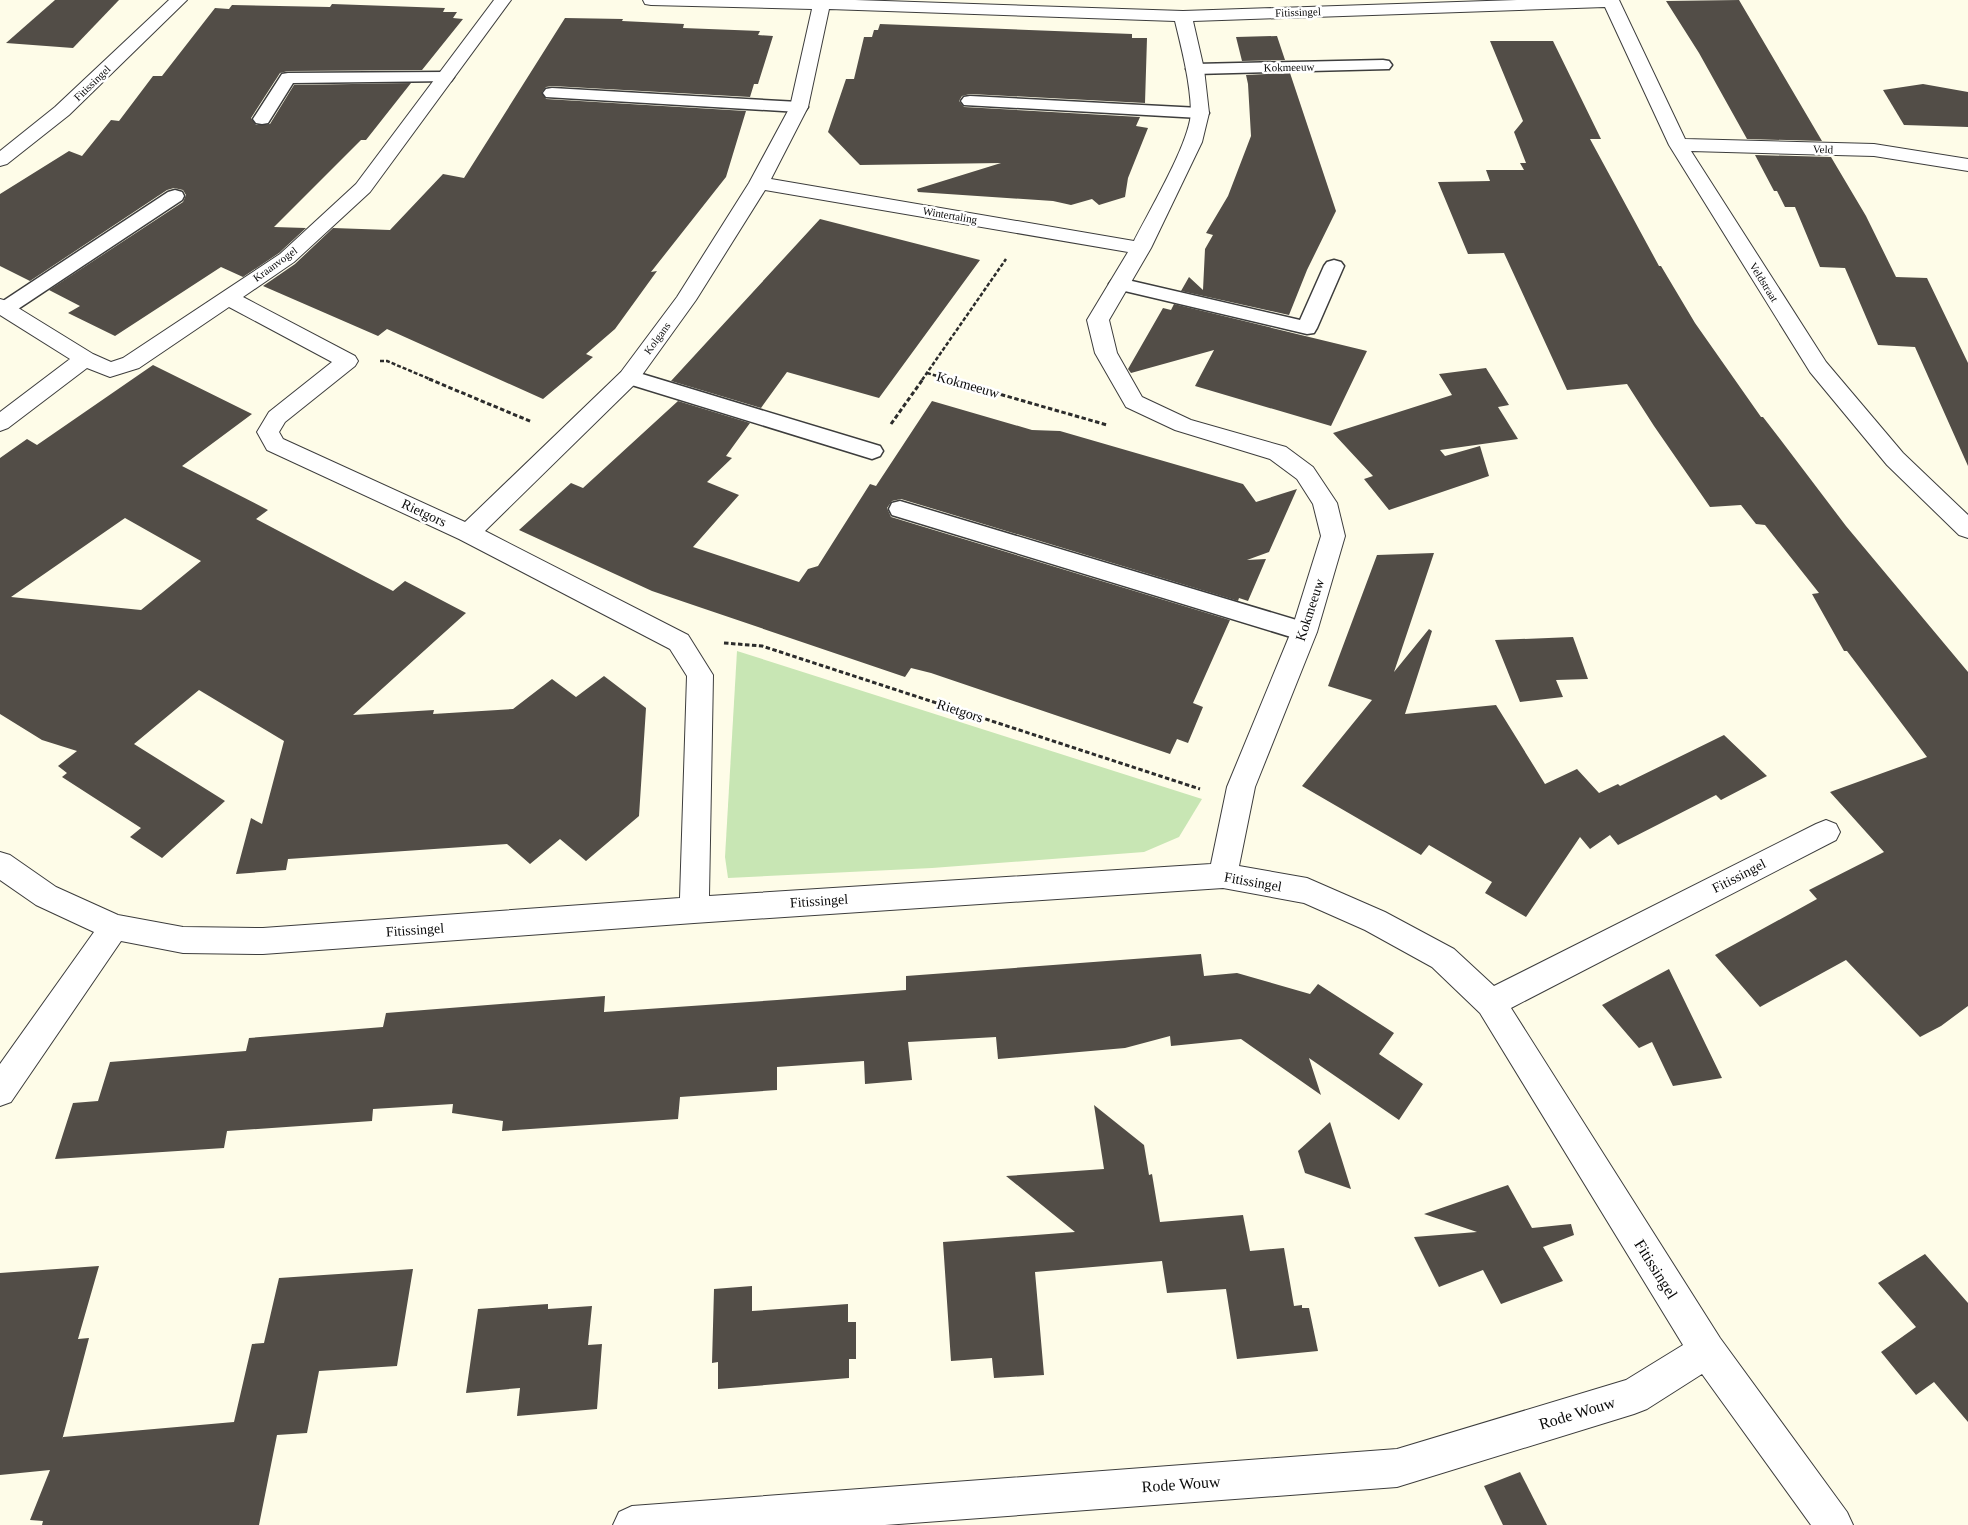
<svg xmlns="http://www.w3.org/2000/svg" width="1968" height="1525" viewBox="0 0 1968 1525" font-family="'Times New Roman',serif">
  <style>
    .green { fill: #c8e6b4 }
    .building { fill: #524d47; fill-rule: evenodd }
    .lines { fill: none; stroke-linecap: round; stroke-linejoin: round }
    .lane-casing { stroke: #3d3d3d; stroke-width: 3 }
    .street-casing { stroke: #3d3d3d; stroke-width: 2 }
    .path-far1 { stroke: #2c2c2c; stroke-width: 2.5; stroke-dasharray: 4 2; stroke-linecap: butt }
    .path { stroke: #2c2c2c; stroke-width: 3; stroke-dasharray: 4.5 2.5; stroke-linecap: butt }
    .lane { fill: #fff; fill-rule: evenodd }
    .street { fill: #fff; fill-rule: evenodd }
    .labels { text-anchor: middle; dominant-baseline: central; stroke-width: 5; stroke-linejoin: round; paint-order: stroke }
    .far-street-label { font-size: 11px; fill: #0a0a0a; stroke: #fff }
    .street-label { font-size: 14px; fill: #0a0a0a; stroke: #fff }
    .near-street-label { font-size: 16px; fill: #0a0a0a; stroke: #fff }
  </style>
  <rect width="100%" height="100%" fill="#fefce8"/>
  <polygon class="green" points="737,651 1202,799 1179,837 1144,852 932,868 728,878 725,857"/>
  <g class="building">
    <polygon points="55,0 119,0 73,48 6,43"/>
    <polygon points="1739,0 1792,90 1822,141 1747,139 1699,53 1666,1"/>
    <polygon points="332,4 445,8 443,12 457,12 453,18 463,19 422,70 288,71 280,73 251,118 256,125 270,124 294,85 411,83 366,140 361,140 274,227 306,228 279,253 243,277 221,267 115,336 68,313 80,306 49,290 183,202 186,195 183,190 174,188 167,190 30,281 0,266 0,194 69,151 82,156 111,120 119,121 153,76 162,76 215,8 229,9 232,5 330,7"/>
    <polygon points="565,18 623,19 622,21 684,24 683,28 760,31 758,35 773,36 758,84 754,84 750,97 552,86 546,87 542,92 546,99 746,111 726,177 651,272 657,271 615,329 586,354 593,357 543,399 387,329 378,336 263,286 295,264 333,228 390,230 443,174 464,178"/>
    <polygon points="880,24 1132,34 1132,38 1147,38 1145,103 970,94 962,96 959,101 964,107 1140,117 1136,126 1148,128 1128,178 1125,197 1099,205 1092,199 1071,205 1053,201 918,192 917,189 1001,163 860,165 828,132 846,79 854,79 864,37 872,37 874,30 878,30"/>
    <polygon points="1277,36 1285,60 1242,61 1236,37"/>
    <polygon points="1490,41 1553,41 1601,139 1590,139 1659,266 1661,266 1695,323 1761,417 1763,417 1780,439 1846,526 1968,672 1968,1006 1941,1026 1920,1037 1846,960 1760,1007 1715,955 1817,899 1809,890 1884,852 1830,792 1927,757 1847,651 1844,651 1812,594 1819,593 1765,525 1756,524 1741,505 1710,507 1654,426 1627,384 1567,390 1504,253 1468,254 1438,182 1490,181 1486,170 1524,170 1520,163 1526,163 1514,132 1523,121"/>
    <polygon points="1290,73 1336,211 1307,270 1289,315 1181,291 1189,277 1203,290 1205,249 1213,235 1206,233 1228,196 1251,136 1248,84 1246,75"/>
    <polygon points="1923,84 1968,92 1968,127 1904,125 1883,90"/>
    <polygon points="1755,155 1831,157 1866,216 1896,277 1927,278 1968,363 1968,466 1915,347 1878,345 1845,268 1820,267 1795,207 1785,207 1777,191 1774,191"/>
    <polygon points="820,219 980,260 879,398 787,372 761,408 671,381"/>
    <polygon points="1174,304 1367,351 1331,426 1195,386 1214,350 1131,373 1128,369 1163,308 1171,310"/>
    <path d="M 153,365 L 252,414 L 182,466 L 268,510 L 256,519 L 366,577 L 393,591 L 405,581 L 466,613 L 353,715 L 434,710 L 433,714 L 513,709 L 552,679 L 576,697 L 604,676 L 646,708 L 639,816 L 586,861 L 560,839 L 530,864 L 507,844 L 288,859 L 286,870 L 236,874 L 251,818 L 262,824 L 284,741 L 199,690 L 134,744 L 225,801 L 162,858 L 130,837 L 141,828 L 62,777 L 67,773 L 58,766 L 77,751 L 42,740 L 0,714 L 0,458 L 27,439 L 37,445 ZM 125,518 L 201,561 L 141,610 L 11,597 Z"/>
    <polygon points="1486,368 1509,405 1498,407 1518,439 1440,450 1445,456 1480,446 1489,476 1389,510 1364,479 1373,476 1333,433 1452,395 1439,374"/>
    <polygon points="678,401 750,423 726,456 732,458 707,482 739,495 693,547 799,582 808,569 818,566 870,484 876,486 932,401 1032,430 1060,431 1243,484 1256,502 1297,489 1269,552 1247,560 1266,559 1248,601 1239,598 1238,601 901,499 892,501 887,508 891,517 1230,620 1193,703 1203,707 1188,743 1177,739 1170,754 931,673 911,668 905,677 699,607 652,591 519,530 571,483 583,488"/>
    <polygon points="1434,553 1394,672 1429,629 1432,631 1405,714 1496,705 1545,784 1577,769 1599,793 1618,784 1620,786 1724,735 1767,776 1721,800 1716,795 1618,845 1610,835 1590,849 1580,837 1526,917 1485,893 1492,882 1429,845 1421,855 1302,786 1372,700 1328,686 1377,555"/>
    <polygon points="1573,637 1588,679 1556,680 1563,697 1520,702 1495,640"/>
    <polygon points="1201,954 1204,976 1237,973 1310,994 1318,984 1394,1033 1379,1054 1423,1084 1399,1120 1309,1058 1321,1095 1241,1039 1171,1046 1170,1036 1125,1048 998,1059 996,1037 908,1042 912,1080 865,1084 864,1061 777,1067 777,1090 680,1097 678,1119 502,1131 503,1121 452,1113 453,1104 373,1109 372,1121 227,1131 224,1148 55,1159 73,1103 98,1101 110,1062 246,1051 249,1038 383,1027 386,1013 605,996 604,1012 777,1000 906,990 906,976"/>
    <polygon points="1669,969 1722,1078 1673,1086 1652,1042 1639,1048 1602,1005"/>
    <polygon points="1094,1105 1144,1145 1149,1175 1152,1174 1160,1222 1243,1215 1250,1251 1284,1248 1294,1306 1302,1305 1302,1308 1309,1308 1318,1351 1237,1359 1226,1289 1167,1293 1162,1261 1035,1272 1044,1375 994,1378 992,1358 951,1361 943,1242 1075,1232 1006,1176 1104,1169"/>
    <polygon points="1330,1122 1351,1189 1305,1173 1298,1151"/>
    <polygon points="1508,1185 1532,1228 1571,1224 1574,1235 1543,1247 1563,1281 1501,1304 1483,1270 1439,1287 1414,1237 1477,1232 1424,1214"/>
    <polygon points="1925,1254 1968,1303 1968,1422 1934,1382 1916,1395 1881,1352 1916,1327 1878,1283"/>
    <polygon points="99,1266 78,1339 89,1338 62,1440 63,1437 234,1422 252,1344 264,1343 279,1278 413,1269 397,1366 319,1371 307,1433 277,1435 259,1525 42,1525 43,1521 30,1520 50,1470 0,1475 0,1273"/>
    <polygon points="752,1286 752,1311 848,1304 848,1322 856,1322 856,1359 849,1359 849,1378 718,1389 718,1362 712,1363 714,1289"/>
    <polygon points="548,1304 548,1309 592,1306 588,1345 602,1344 597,1409 517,1416 520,1388 466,1393 478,1309"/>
    <polygon points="1520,1472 1547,1525 1503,1525 1484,1486"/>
  </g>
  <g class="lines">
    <g class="lane-casing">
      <g id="lane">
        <polygon points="1383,60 1389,61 1392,65 1389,69 1195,74 1189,73 1186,69 1189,65 1195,64"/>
        <polygon points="445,72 451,73 454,77 451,81 293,83 268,123 262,124 256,123 253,119 282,74 288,73"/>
        <polygon points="552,88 799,102 805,103 808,107 805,111 799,112 546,97 543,93 546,89"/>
        <polygon points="970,96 1200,108 1206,109 1209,113 1206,117 1200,118 964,105 961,101 964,97"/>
        <polygon points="175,190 182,192 184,196 182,200 12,313 5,315 0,314 0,303 168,192"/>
        <polygon points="1334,260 1341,262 1344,266 1317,328 1314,333 1307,334 1112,288 1109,284 1112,280 1119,278 1300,320 1324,266 1327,262"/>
        <polygon points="629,370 880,446 883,451 880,456 872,459 622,382 618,377 622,372"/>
        <polygon points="900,501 1313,625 1316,632 1313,639 1304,641 892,515 889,509 892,503"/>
      </g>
    </g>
    <g class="street-casing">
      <g id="street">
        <polygon points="169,0 187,0 69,115 7,164 0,166 0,151 55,107"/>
        <path d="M 494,0 L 511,0 L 370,192 L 294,262 L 243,297 L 355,356 L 358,361 L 355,366 L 285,422 L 279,432 L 283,439 L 465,522 L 621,372 L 677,297 L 749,183 L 790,107 L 812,9 L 651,5 L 645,4 L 643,0 L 855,0 L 1183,11 L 1517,0 L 1619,0 L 1685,139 L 1874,144 L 1968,159 L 1968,171 L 1874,156 L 1691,151 L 1826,362 L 1903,453 L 1968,515 L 1968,538 L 1959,535 L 1887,465 L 1810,372 L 1669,145 L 1605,7 L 1193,21 L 1204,69 L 1209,113 L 1202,142 L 1151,248 L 1109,320 L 1117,353 L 1142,397 L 1191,420 L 1286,447 L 1313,467 L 1337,503 L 1345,536 L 1317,632 L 1255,787 L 1239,866 L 1307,878 L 1385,912 L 1454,949 L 1494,986 L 1816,824 L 1826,820 L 1836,824 L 1840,832 L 1836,840 L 1511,1008 L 1720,1338 L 1847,1512 L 1853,1525 L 1811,1525 L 1702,1374 L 1647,1409 L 1634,1414 L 1397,1487 L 885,1525 L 613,1525 L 619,1512 L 632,1506 L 1397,1449 L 1626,1380 L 1683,1345 L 1480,1013 L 1432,967 L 1365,930 L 1304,903 L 1223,888 L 694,923 L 263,954 L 183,953 L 121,941 L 11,1102 L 0,1106 L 0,1064 L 94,932 L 36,905 L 0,880 L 0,852 L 10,855 L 56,887 L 118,915 L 183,927 L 263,928 L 680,898 L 687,676 L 670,649 L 459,539 L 267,450 L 257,432 L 269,412 L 332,362 L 229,307 L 139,368 L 110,377 L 87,368 L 8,428 L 0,431 L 0,412 L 70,359 L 0,315 L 0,299 L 7,301 L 93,354 L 111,362 L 123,358 L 280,254 L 356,184 ZM 829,9 L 1175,21 C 1182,50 1190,81 1191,111 C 1191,141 1149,211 1134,241 L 771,179 L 808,107 ZM 765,190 L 1128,252 L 1087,320 L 1095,353 L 1126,407 L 1175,430 L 1270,459 L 1297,479 L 1313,504 L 1321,536 L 1291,632 L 1227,787 L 1211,864 L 709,896 L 713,675 L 688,635 L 485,531 L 637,382 L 696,300 Z"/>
      </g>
    </g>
    <g class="path-far1">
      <polyline points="380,361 387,361 432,380"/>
      <polyline points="927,373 951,380"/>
      <polyline points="922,380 1006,259"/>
    </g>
    <g class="path">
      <polyline points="429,379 532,422"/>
      <polyline points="947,379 1107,425"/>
      <polyline points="891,424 923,379"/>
      <polyline points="724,643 762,646 1200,789"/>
    </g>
    <use href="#lane" class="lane"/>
    <use href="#street" class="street"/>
  </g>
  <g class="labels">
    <g class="far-street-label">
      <text transform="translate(1298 12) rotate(-2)">Fitissingel</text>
      <text transform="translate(1289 67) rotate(-1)">Kokmeeuw</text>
      <text transform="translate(92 83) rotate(-44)">Fitissingel</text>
      <text transform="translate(1823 149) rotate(2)">Veld</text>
      <text transform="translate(950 215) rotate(10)">Wintertaling</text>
      <text transform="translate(275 264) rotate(-36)">Kraanvogel</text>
      <text transform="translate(1764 282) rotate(58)">Veldstraat</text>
      <text transform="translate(657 338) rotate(-54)">Kolgans</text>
    </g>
    <g class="street-label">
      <text transform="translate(968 385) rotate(16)">Kokmeeuw</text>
      <text transform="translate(424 513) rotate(25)">Rietgors</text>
      <text transform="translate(1310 610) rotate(-72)">Kokmeeuw</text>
      <text transform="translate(960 711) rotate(18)">Rietgors</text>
      <text transform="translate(1739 876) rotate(-27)">Fitissingel</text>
      <text transform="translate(1253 882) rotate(10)">Fitissingel</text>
      <text transform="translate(819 901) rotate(-4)">Fitissingel</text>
      <text transform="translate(415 930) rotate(-4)">Fitissingel</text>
    </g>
    <g class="near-street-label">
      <text transform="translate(1656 1269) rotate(58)">Fitissingel</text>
      <text transform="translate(1577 1413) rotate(-17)">Rode Wouw</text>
      <text transform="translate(1181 1484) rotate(-4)">Rode Wouw</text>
    </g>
  </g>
</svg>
